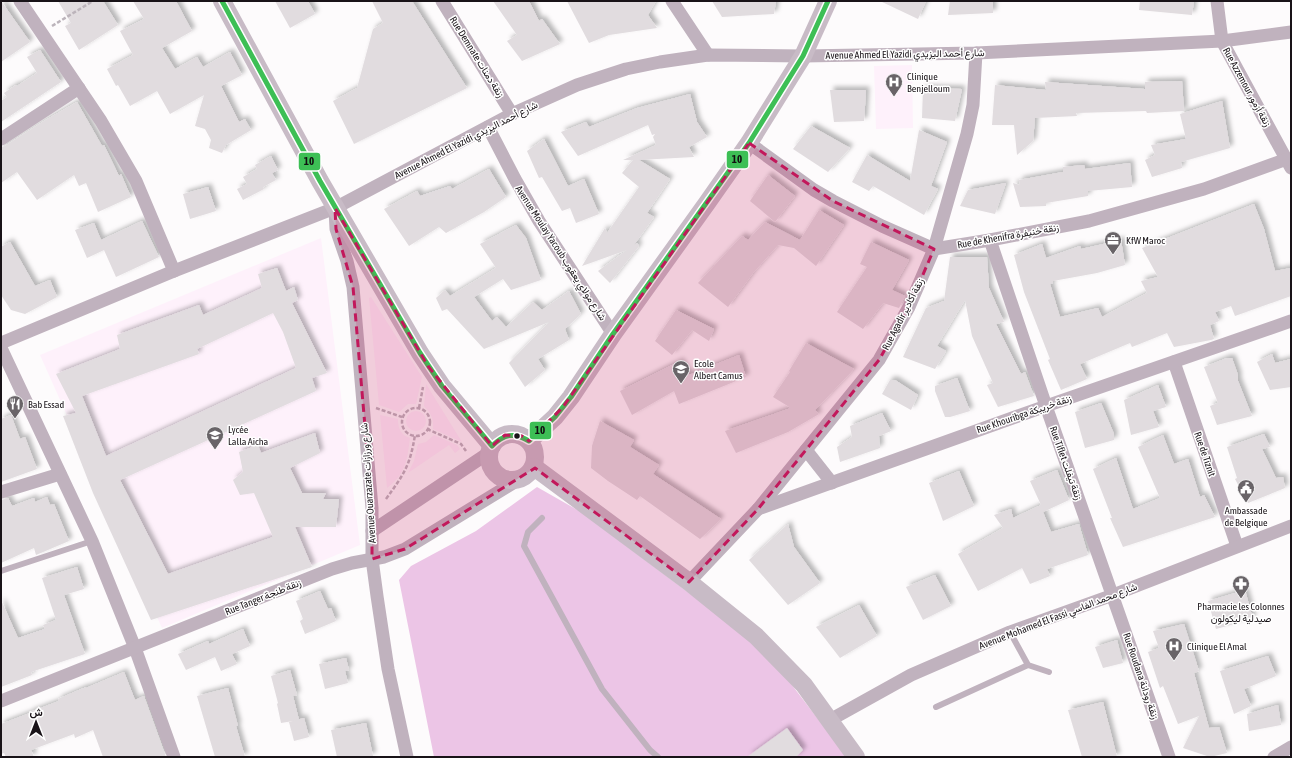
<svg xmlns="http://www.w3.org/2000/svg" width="1292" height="758" viewBox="0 0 1292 758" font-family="'Asap Condensed',Vazirmatn,sans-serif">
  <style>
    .built { fill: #fef1fb }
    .green { fill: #feeffa }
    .forest { fill: #ecc5e6 }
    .building { fill: #e1dcdf; fill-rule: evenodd; filter: url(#shadow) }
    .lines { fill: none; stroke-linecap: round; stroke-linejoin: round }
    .path { stroke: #bcb4bb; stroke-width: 2.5; stroke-dasharray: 4 2; stroke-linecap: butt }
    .lane { stroke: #c0b2be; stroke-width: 6 }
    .street { stroke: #c0b2be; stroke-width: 13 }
    .secondary { stroke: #c8bbc6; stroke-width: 18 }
    .bus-1-casing { stroke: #fff; stroke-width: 8 }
    .bus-1 { stroke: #3dbf55; stroke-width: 5 }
    .marked { fill: #c2185b; fill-opacity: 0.2; stroke: #c2185b; stroke-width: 3; stroke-dasharray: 8 5; stroke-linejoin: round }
    .bus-dot { fill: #191318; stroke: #fff; stroke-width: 1.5 }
    .labels { text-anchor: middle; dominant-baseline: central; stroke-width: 3; stroke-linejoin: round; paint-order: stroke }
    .street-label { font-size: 10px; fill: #191318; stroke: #fff }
    .poi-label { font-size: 10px; fill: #191318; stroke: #fff; text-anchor: start }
    .line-badge { stroke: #fff; stroke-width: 1.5 }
    .pale-badge-label { font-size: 11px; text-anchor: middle; font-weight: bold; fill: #111 }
  </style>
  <defs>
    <filter id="shadow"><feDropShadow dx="3.5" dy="-3.5" stdDeviation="2" flood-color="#0004"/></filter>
  </defs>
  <rect width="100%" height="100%" fill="#fdfbfc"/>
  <g class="built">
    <polygon points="912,65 913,128 876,129 874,66"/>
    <polygon points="321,238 360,545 162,628 40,355"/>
  </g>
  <g class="green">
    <polygon points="371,297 422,377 416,404 408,404 399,412 379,405 369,298"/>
    <path d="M 426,384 L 462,442 L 433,429 C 434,420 431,413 424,406 Z"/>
    <circle cx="416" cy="421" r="10"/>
    <path d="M 380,415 L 398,419 C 398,429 401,435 410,438 C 407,460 406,474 387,488 Z"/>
    <polygon points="434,435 457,445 460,449 455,453 449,445 408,473 414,461 418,444 426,442"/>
  </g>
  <polygon class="forest" points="537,487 581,512 721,617 772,659 847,757 434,757 399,580 411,566 476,531"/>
  <g class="building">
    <polygon points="1,1 30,42 1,62"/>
    <polygon points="58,1 103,1 118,25 79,50 65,26 71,23"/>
    <polygon points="133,1 176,1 192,31 162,48 175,69 197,57 203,67 230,52 242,75 221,86 239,122 245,119 251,130 226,145 222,153 209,148 211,140 205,129 195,126 204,95 170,114 157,91 130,106 118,85 116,86 107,69 133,55 120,31 144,19"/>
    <polygon points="275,1 308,1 315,14 290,28"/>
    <polygon points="372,1 412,1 467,88 354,144 333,101 357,88 373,29 383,23"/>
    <polygon points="493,1 529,1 539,21 542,19 560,44 522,61 507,41 517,35"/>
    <polygon points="567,1 656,1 648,15 657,28 609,35 589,43"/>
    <polygon points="712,1 776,1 774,14 722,17"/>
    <polygon points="880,1 926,1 918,19"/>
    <polygon points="950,1 993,1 993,13 948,15"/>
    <polygon points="1140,1 1194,1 1192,15 1139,10"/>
    <polygon points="40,50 61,82 1,122 1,101 7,97 4,93 16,85 17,86 37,73 27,57"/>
    <polygon points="1182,81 1184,111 1147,113 1146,111 1076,113 1077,116 1035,118 1033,141 1017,155 1014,125 992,125 995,85 1046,90 1045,82 1145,89 1145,82"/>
    <polygon points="923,88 962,89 955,121 922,118"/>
    <polygon points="830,90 866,90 864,121 834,122"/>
    <polygon points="690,94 697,122 707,137 689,147 694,157 639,160 670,179 647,213 654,217 634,245 637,243 639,246 610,283 598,271 627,250 582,266 605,228 607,233 639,187 622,173 633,160 623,160 656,145 653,137 655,134 652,135 648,125 578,156 561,132 586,122 589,127 637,108"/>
    <polygon points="1222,101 1230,148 1181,162 1182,168 1152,177 1145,160 1155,155 1151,145 1186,139 1180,114"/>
    <polygon points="77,102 102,146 104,145 119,176 121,174 131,197 98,212 86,183 79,186 74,175 37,200 17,172 1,183 1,147 5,146 44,121"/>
    <polygon points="811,126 850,148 828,172 793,149"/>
    <polygon points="919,130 947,142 931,186 938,189 924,215 873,186 869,191 852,182 867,155 910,181"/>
    <polygon points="544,139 568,186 584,179 599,214 576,223 570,208 562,211 542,177 539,178 527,151"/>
    <polygon points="271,156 278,170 272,173 276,180 263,187 264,189 243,200 237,189 247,184 243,177 257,169 255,165"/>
    <polygon points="1130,163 1132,187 1088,191 1088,196 1046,203 1046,206 1020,207 1013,183 1020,185 1019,180 1063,172 1063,167 1084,165 1085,169"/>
    <polygon points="489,169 506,197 484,212 446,233 439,227 409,246 384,209 417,191 420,196 450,186 452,189"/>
    <polygon points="768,175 795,196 775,222 750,201"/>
    <polygon points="1006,183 995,214 960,206 968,190"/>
    <polygon points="208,187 216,211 190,219 183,194"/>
    <polygon points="1254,204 1264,229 1275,271 1291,268 1291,296 1235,316 1231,306 1215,312 1219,321 1210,325 1214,339 1211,340 1174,347 1167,333 1132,347 1130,343 1080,364 1087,379 1061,390 1048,360 1050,359 1024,292 1014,255 1042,244 1046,258 1080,246 1081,249 1121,240 1125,265 1097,273 1053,281 1053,283 1050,284 1060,317 1098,308 1102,317 1147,293 1141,281 1158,277 1142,248"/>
    <polygon points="819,210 844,225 816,266 794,248 778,245 753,273 728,307 698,283 742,236 748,240 765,222 800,240"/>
    <polygon points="142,221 159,257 116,277 104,250 87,258 75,230 94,223 101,240"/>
    <polygon points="516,225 526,238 541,280 511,290 503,279 474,297 492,321 497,317 506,327 533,302 542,310 569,291 581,314 565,329 569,340 538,359 545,370 525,387 509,363 549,322 484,349 447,309 442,311 436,298 445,290 450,296 496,268 480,244"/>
    <polygon points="10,242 35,286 50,280 57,297 25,314 11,310 1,295 1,247"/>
    <polygon points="871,242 909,260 892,290 905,296 899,308 883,303 863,329 837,312 867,267 860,264"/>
    <polygon points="950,257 987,257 989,288 1004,322 996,324 1021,374 1025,372 1034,396 998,407 987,385 993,383 972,336 965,300 937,346 946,351 935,369 903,357 926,308 944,301"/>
    <path d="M 277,268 L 286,291 L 294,287 L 298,300 L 292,303 L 327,373 L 312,378 L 316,391 L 120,480 L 168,574 L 273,537 L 254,493 L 240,495 L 233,480 L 243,472 L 239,452 L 258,445 L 261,453 L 315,433 L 320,453 L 290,468 L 302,493 L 326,493 L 323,499 L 339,499 L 336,527 L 295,527 L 312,567 L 151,620 L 93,493 L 63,416 L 76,413 L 56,374 L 120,349 L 117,335 L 199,305 L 203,315 L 262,288 L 258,274 ZM 273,313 L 283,332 L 296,368 L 106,456 L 82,396 L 199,354 L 197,349 Z"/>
    <polygon points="676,310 714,329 709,341 692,330 672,355 655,341"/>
    <polygon points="806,343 854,369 815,410 819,414 788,432 736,453 725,431 791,408 773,397 790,372 789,371"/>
    <polygon points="1272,354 1275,363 1291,359 1291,387 1270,390 1257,362"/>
    <polygon points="739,355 746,377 679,404 674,391 632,415 620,391 680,361 689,375"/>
    <polygon points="1227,358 1232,358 1238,375 1238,381 1252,416 1217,425 1210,406 1218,403 1204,367"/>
    <polygon points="957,378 970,411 950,417 945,417 935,391 935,386"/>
    <polygon points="890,380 895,380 918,395 911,410 882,394"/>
    <polygon points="1158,385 1166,407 1153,411 1159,427 1131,435 1124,400"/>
    <polygon points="1101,403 1114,434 1114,440 1085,448 1075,412"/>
    <polygon points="882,413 891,431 879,436 880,448 840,462 837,447 852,437 850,426"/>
    <polygon points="11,415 20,439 25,437 37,469 1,482 1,419"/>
    <polygon points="600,421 634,440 630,447 659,465 653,474 721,519 700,539 640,496 637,500 608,481 591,468 592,446"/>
    <polygon points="1264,434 1270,447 1262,449 1276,478 1283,477 1285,488 1248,503 1235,479 1237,478 1227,447"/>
    <polygon points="1163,435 1174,464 1188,459 1200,497 1204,495 1215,517 1123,547 1110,518 1112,518 1093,469 1116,458 1133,509 1160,498 1138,447"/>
    <polygon points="1057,470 1069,500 1043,512 1051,532 1079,524 1088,555 1047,569 1050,576 1030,584 1022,568 978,591 958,554 1003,528 994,515 1011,509 1013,518 1041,505 1030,481"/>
    <polygon points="959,471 974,506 943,521 929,483"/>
    <polygon points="47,497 50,505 54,504 69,541 36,555 34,548 1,563 1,500 8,498 12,506 34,498 35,502"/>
    <polygon points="788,524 794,547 820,583 788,605 749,560"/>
    <polygon points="77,567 84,589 64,595 85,654 31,672 32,675 1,687 1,600 18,638 45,629 43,625 56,620 42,578"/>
    <polygon points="935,575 951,606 923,620 906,587"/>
    <polygon points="1245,590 1253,619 1216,629 1208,601"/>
    <polygon points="320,591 328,609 331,608 336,621 305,634 300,621 303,619 296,601"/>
    <polygon points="859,605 877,636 840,658 816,627"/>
    <polygon points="1184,624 1199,671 1194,673 1209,728 1219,727 1227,753 1210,757 1183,748 1199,716 1178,724 1163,686 1160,688 1148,652 1159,648 1153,631"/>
    <polygon points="243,629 250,646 232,654 237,664 221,671 215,657 186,670 178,654 208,641 209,644"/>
    <polygon points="1117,640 1123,663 1103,668 1095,647"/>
    <polygon points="1268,656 1276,676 1244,689 1251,706 1234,714 1220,671"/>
    <polygon points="346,658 349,670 345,671 348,683 325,689 319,664"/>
    <polygon points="290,670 297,695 293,696 299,720 281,723 277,704 278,703 271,676"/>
    <polygon points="124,672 135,700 144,696 166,757 103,757 93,730 75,738 74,734 31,750 34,757 6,757 4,753 1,754 1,724 30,713 30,712 59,701 58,699 86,687 86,688"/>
    <polygon points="228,688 238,726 236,726 245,757 215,757 197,696"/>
    <polygon points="1103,702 1117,757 1082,757 1068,710"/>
    <polygon points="1278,705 1281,725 1249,731 1247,714"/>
    <polygon points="304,718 309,737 294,741 289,722"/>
    <polygon points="366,723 373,756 366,757 337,757 331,730"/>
    <polygon points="787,728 803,750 796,757 747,757"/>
  </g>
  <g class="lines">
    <g class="path">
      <polyline points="52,26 93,1"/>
      <polyline points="376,408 402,417"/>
      <polyline points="419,408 423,387"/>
      <circle cx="416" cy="422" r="14"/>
      <polyline points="427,429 461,444 466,451"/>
      <path d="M 386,499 C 404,474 410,466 415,435"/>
    </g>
    <g class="lane">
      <polyline points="542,518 528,532 524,546 602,689 650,750 658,757"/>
      <polyline points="1,571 92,541"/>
      <polyline points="1010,632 1028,665 1049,672"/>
      <polyline points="936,707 1028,665"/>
    </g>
    <g class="street">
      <polyline points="20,1 101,121 136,181 174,271"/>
      <polyline points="442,1 512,114"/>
      <polyline points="672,1 708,55"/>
      <polyline points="1217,1 1222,41 1291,168"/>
      <polyline points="488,127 515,179 539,221 613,334"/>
      <polyline points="1,139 79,88"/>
      <polyline points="749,143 814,190 833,201 882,226 934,249 990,240 1089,221 1204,189 1287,159"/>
      <polyline points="335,210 336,229 347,261 353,287 372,508 372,559 377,596 388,669 407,757"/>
      <polyline points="990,240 1046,406 1169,757"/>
      <polyline points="1,343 174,271 335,208 512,114 577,85 626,69 660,62 708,55 803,56 976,53 1222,41 1291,32"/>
      <polyline points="1,348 92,541 135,648 174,757"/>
      <polyline points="1174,362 1237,546"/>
      <polyline points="806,450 832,483"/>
      <polyline points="1,492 60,474"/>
      <polyline points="758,509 1046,406 1291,321"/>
      <polyline points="372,531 490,452"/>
      <polyline points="689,582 758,509 879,360 909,307 934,249 967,134 973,105 976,53"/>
      <polyline points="1,701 332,569 352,563 384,557 405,549 518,480"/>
      <polyline points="830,720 911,675 1010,632 1113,595 1291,526"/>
      <polyline points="1274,757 1291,747"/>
    </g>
    <g class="secondary">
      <polyline points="222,1 320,181 420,353 442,386 492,446"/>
      <circle cx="512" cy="457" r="23"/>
      <polyline points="529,441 555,417 571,397 613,334 707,203 749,143 803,56 828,1"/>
      <polyline points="534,467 689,582 756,636 804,685 856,757"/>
    </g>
    <g class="bus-1-casing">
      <path id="bus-1" d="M 222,1 L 320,181 L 420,353 L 442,386 L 492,446 C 504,434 514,432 529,441 L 555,417 L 571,397 L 613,334 L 749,143 L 803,56 L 828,1"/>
    </g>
    <use href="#bus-1" class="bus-1"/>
  </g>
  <path class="marked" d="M 749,143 L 833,201 L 934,249 L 909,307 L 879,360 L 758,509 L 689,582 L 535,468 L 405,549 L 372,559 L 372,508 L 353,287 L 336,229 L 335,208 L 428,366 L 492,446 L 505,435 L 522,436 L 529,441 L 563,407 Z"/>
  <defs>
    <g id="hospital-pin" transform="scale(0.9)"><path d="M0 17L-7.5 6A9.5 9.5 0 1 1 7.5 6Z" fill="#696468" stroke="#fff"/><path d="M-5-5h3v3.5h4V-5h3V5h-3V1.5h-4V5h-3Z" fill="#fff"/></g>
    <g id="office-pin" transform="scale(0.9)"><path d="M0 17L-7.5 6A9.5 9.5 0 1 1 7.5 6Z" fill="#696468" stroke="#fff"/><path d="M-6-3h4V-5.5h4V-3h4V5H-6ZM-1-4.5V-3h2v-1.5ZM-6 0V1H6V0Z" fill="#fff"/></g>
    <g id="school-pin" transform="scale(0.9)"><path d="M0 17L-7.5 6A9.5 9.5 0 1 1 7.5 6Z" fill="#696468" stroke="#fff"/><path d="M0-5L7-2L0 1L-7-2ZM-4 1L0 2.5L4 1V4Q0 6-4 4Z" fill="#fff"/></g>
    <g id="restaurant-pin" transform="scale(0.9)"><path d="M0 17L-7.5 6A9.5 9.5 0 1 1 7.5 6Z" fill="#696468" stroke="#fff"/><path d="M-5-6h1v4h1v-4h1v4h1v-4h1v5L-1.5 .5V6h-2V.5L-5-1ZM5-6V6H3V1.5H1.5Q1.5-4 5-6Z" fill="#fff"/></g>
    <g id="university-pin" transform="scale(0.9)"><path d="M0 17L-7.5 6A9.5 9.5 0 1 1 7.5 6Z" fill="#696468" stroke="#fff"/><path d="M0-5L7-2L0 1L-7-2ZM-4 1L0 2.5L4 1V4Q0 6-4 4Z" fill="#fff"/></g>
    <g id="civic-pin" transform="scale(0.9)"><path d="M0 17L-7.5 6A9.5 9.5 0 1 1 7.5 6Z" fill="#696468" stroke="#fff"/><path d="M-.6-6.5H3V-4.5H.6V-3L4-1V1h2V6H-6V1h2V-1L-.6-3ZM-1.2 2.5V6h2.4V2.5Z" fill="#fff"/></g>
    <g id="pharmacy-pin" transform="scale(0.9)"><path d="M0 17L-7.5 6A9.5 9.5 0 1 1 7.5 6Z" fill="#696468" stroke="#fff"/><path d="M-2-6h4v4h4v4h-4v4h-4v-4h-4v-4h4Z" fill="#fff"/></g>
  </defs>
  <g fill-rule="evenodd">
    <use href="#hospital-pin" x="894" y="82"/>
    <use href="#office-pin" x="1113" y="240"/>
    <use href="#school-pin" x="681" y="369"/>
    <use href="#restaurant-pin" x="15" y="404"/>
    <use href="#university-pin" x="215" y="435"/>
    <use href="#civic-pin" x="1246" y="488"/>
    <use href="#pharmacy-pin" x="1241" y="584"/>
    <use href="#hospital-pin" x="1174" y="646"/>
  </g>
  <circle class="bus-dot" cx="517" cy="436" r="3.5"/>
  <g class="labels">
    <g class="street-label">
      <text transform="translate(905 54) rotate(-1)">Avenue Ahmed El Yazidi شارع أحمد اليزيدي</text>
      <text transform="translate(477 57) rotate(58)">Rue Demnate زنقة دمنات</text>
      <text transform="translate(1247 87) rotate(61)">Rue Azzemour زنقة أزمور</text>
      <text transform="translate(466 140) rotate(-27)">Avenue Ahmed El Yazidi شارع أحمد اليزيدي</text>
      <text transform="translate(1008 236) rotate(-10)">Rue de Khenifra زنقة خنيفرة</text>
      <text transform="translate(561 253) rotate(57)">Avenue Moulay Yacoub شارع مولاي يعقوب</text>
      <text transform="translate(903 314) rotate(-63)">Rue Agadir زنقة أكادير</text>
      <text transform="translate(1024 414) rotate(-19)">Rue Khouribga زنقة خريبكة</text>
      <text transform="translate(1205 454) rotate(71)">Rue de Tiznit</text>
      <text transform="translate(1066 463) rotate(70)">Rue Tiflet زنقة تيفلت</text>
      <text transform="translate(368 483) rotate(-94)">Avenue Ouarzazate شارع ورزازات</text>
      <text transform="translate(263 597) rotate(-22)">Rue Tanger زنقة طنجة</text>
      <text transform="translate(1058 616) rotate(-21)">Avenue Mohamed El Fassi شارع محمد الفاسي</text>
      <text transform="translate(1141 676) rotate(71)">Rue Roudana زنقة رودانة</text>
    </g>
    <g class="poi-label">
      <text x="907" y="76">Clinique<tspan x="907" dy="12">Benjelloum</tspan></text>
      <text x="1126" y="240">KfW Maroc</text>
      <text x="694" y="363">Ecole<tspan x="694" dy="12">Albert Camus</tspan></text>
      <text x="28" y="404">Bab Essad</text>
      <text x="228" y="429">Lycée<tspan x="228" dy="12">Lalla Aicha</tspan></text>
      <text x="1246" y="510" text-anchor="middle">Ambassade<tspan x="1246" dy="12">de Belgique</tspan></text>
      <text x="1241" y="606" text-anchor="middle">Pharmacie les Colonnes<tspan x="1241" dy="12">صيدلية ليكولون</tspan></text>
      <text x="1187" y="646">Clinique El Amal</text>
    </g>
  </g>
  <g class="line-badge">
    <rect x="726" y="150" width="23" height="19" rx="4" fill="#3dbf55"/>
    <rect x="298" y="152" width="23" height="19" rx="4" fill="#3dbf55"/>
    <rect x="529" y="421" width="23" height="19" rx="4" fill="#3dbf55"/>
  </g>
  <g class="pale-badge-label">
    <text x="737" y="163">10</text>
    <text x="309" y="165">10</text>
    <text x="540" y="434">10</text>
  </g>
  <rect width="1292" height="758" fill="none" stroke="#191318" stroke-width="4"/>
  <g transform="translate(36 722)" stroke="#ffffff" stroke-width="3" paint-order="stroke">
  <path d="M0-3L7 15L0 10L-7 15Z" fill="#191318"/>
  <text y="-6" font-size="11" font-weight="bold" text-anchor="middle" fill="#191318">ش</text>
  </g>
</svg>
